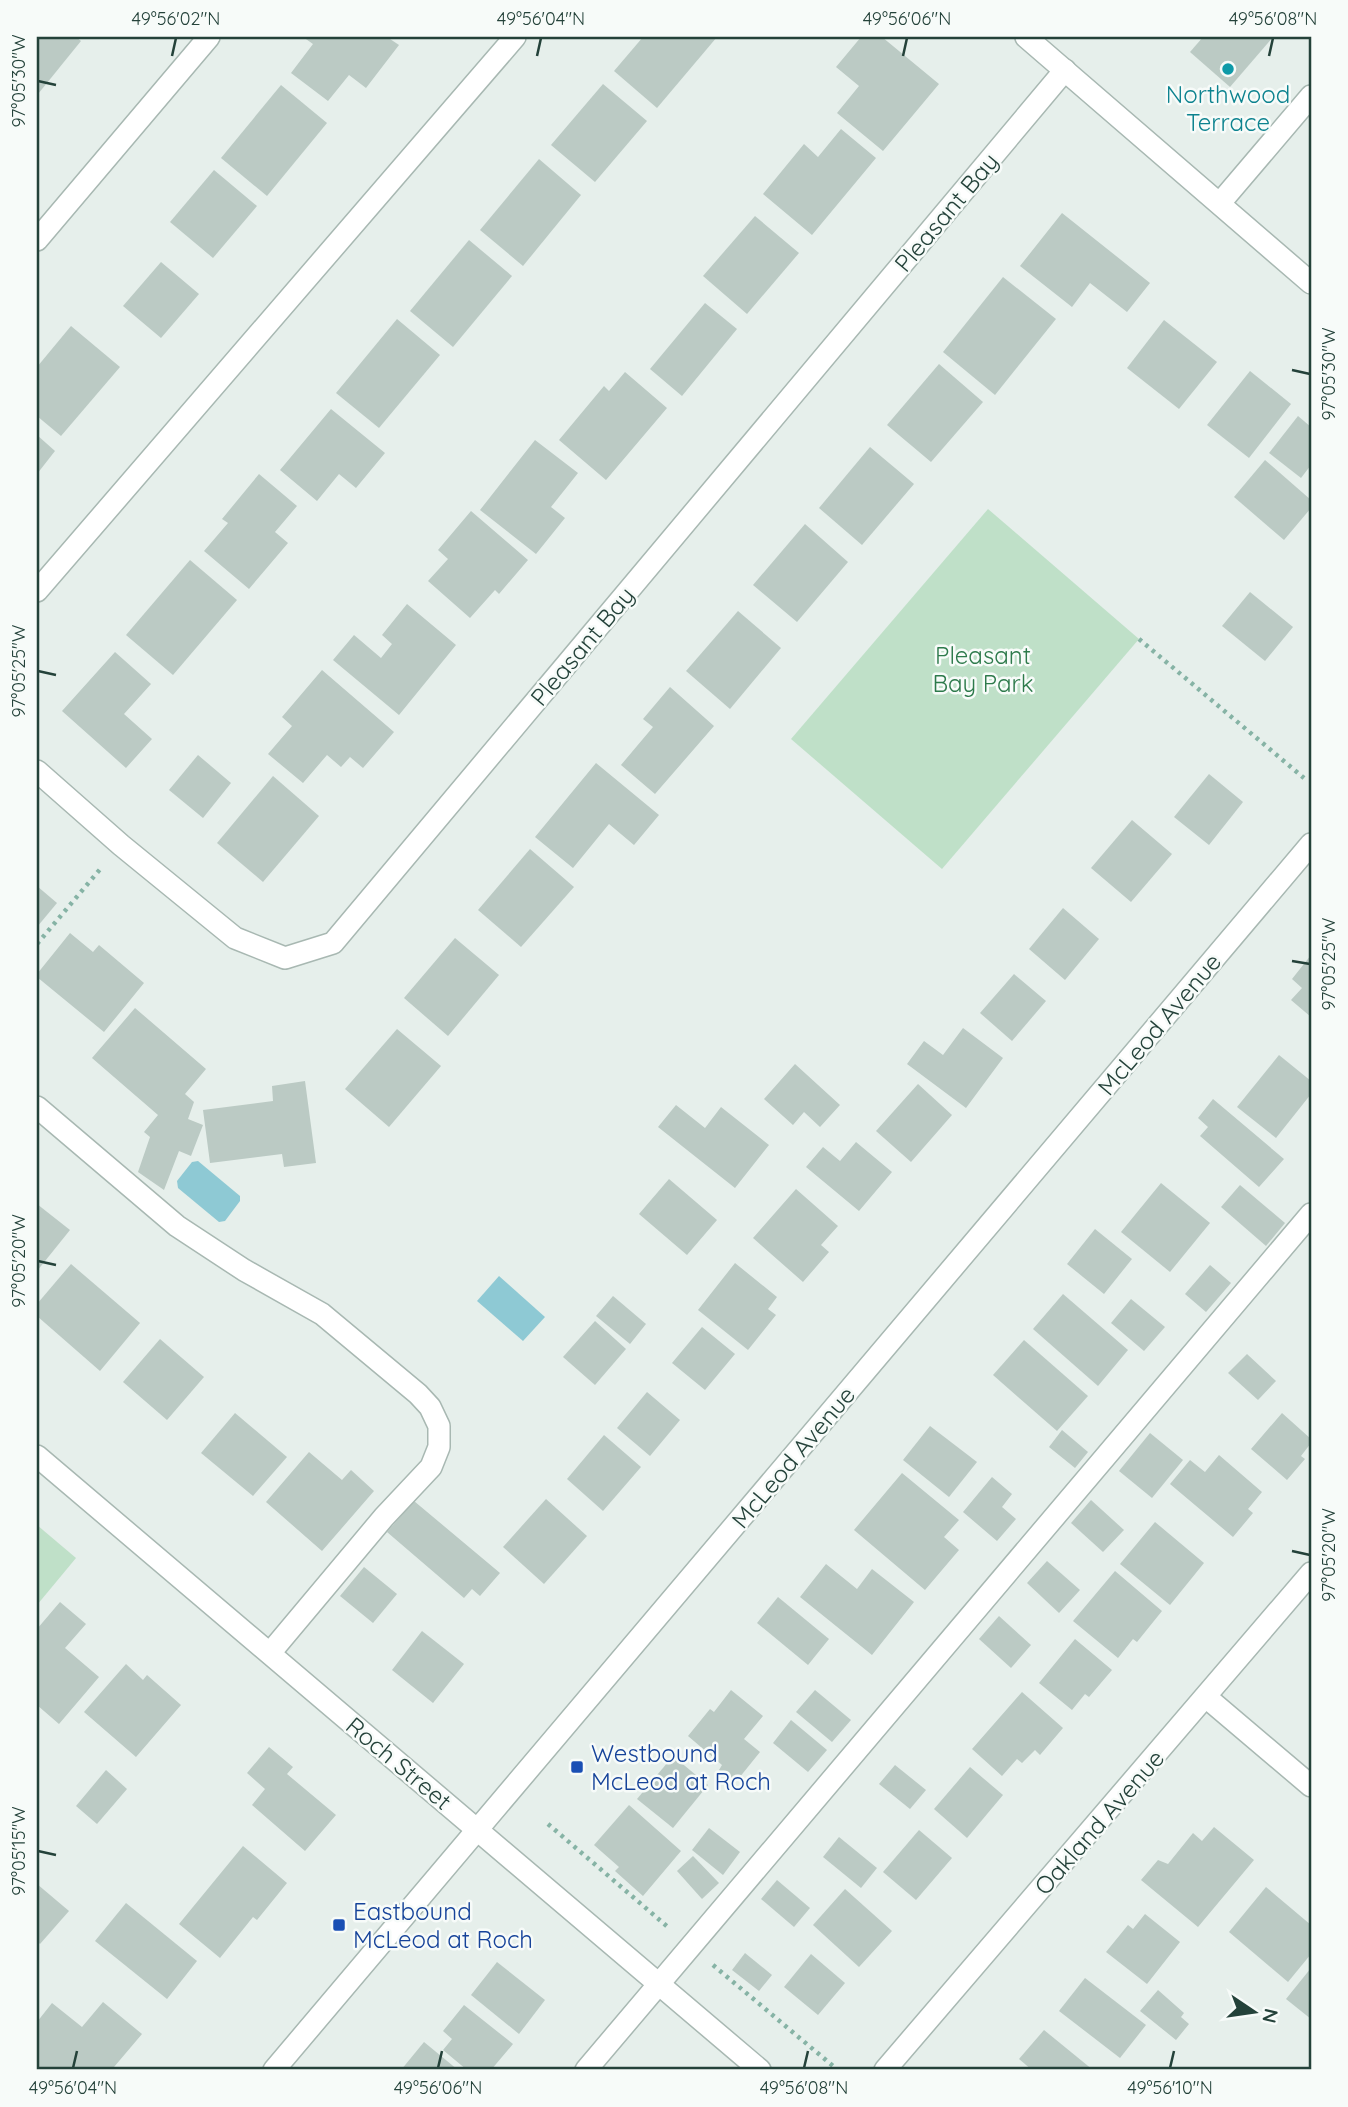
<svg xmlns="http://www.w3.org/2000/svg" width="1348" height="2107" viewBox="0 0 1348 2107" font-family="Quicksand,sans-serif">
  <style>
    .green { fill: #bfe0c8 }
    .water { fill: #8ec9d4 }
    .building { fill: #bbcac4 }
    .lines { fill: none; stroke-linecap: round; stroke-linejoin: round }
    .minor-casing { stroke: #a8b8b2; stroke-width: 24 }
    .path { stroke: #86b3a5; stroke-width: 4.5; stroke-dasharray: 3.5 5; stroke-linecap: butt }
    .minor { stroke: #fff; stroke-width: 21 }
    .ticks { fill: none; stroke: #24423a; stroke-width: 2.5 }
    .culture-dot { fill: #0f9aa8; stroke: #f7fbf9; stroke-width: 2.5 }
    .transit-dot { fill: #1a4fb4; stroke: #f7fbf9; stroke-width: 2.5 }
    .labels { text-anchor: middle; dominant-baseline: central; stroke-width: 5; stroke-linejoin: round; paint-order: stroke }
    .culture-label { font-size: 24px; fill: #0d838f; stroke: #f7fbf9 }
    .street-label { font-size: 24px; fill: #24423a; stroke: #f7fbf9 }
    .park-label { font-size: 24px; fill: #2d7a4b; stroke: #f7fbf9 }
    .transit-label { font-size: 24px; fill: #164399; stroke: #f7fbf9; text-anchor: start }
    .neatline { fill: none; stroke: #24423a; stroke-width: 2.5 }
    .ticks-label { font-size: 18px; text-anchor: middle; fill: #24423a }
  </style>
  <rect width="100%" height="100%" fill="#e6efeb"/>
  <g class="green">
    <polygon points="988,509 1139,639 942,869 791,739"/>
    <polygon points="37,1525 76,1558 37,1605"/>
  </g>
  <g class="water">
    <polygon points="198,1161 240,1196 240,1201 225,1221 219,1222 178,1188 177,1181 192,1162"/>
    <polygon points="499,1276 545,1317 523,1341 477,1301"/>
  </g>
  <g class="building">
    <polygon points="37,37 76,37 81,41 38,94"/>
    <polygon points="303,37 387,37 399,45 366,88 349,75 328,101 291,73 313,44"/>
    <polygon points="643,37 717,37 657,108 614,71"/>
    <polygon points="861,37 882,37 939,84 883,151 837,113 859,86 836,67"/>
    <polygon points="1203,37 1273,37 1230,87 1190,52"/>
    <polygon points="603,84 647,121 595,182 551,145"/>
    <polygon points="281,85 327,123 267,196 221,158"/>
    <polygon points="841,129 876,158 812,235 763,194 804,144 818,157"/>
    <polygon points="539,159 581,195 523,266 480,230"/>
    <polygon points="214,170 257,206 213,258 170,222"/>
    <polygon points="1062,213 1150,283 1127,312 1090,283 1072,307 1020,266"/>
    <polygon points="755,216 799,253 747,314 703,276"/>
    <polygon points="469,240 512,276 453,347 410,311"/>
    <polygon points="161,262 199,294 161,338 123,306"/>
    <polygon points="1003,277 1056,319 995,395 943,352"/>
    <polygon points="705,303 737,329 682,396 650,369"/>
    <polygon points="397,319 440,355 379,428 336,393"/>
    <polygon points="1164,320 1217,362 1179,409 1127,368"/>
    <polygon points="71,326 120,367 61,436 37,416 37,367"/>
    <polygon points="939,364 983,402 931,462 887,425"/>
    <polygon points="1250,371 1291,404 1249,458 1207,425"/>
    <polygon points="625,372 667,408 606,480 559,440 604,386 609,391"/>
    <polygon points="331,409 385,453 356,488 339,474 317,501 280,470"/>
    <polygon points="1298,416 1311,427 1311,465 1301,478 1269,453"/>
    <polygon points="37,435 55,451 37,474"/>
    <polygon points="535,440 578,473 551,507 565,518 536,554 480,510"/>
    <polygon points="870,447 914,484 862,545 819,508"/>
    <polygon points="1265,460 1311,500 1311,508 1284,540 1234,497"/>
    <polygon points="259,474 297,506 275,532 288,543 249,589 204,551 228,523 222,519"/>
    <polygon points="471,511 528,560 499,594 495,590 470,618 428,581 448,559 438,550"/>
    <polygon points="805,524 848,562 797,622 753,585"/>
    <polygon points="190,560 237,600 173,675 126,635"/>
    <polygon points="1250,592 1293,627 1265,661 1222,626"/>
    <polygon points="407,604 456,645 399,715 333,660 354,635 381,658 392,644 382,635"/>
    <polygon points="738,611 781,648 730,709 686,671"/>
    <polygon points="115,652 151,684 124,714 152,739 126,768 62,711"/>
    <polygon points="322,670 394,732 363,768 350,757 341,767 327,755 303,783 268,754 292,726 282,717"/>
    <polygon points="670,687 714,726 655,794 621,765 653,727 643,719"/>
    <polygon points="198,755 231,783 203,818 169,790"/>
    <polygon points="596,763 659,815 634,845 609,824 573,868 535,837"/>
    <polygon points="1209,774 1243,802 1209,845 1174,817"/>
    <polygon points="273,776 319,816 263,882 217,843"/>
    <polygon points="1132,820 1172,854 1131,902 1091,868"/>
    <polygon points="530,849 574,887 521,947 478,910"/>
    <polygon points="37,886 57,903 37,927"/>
    <polygon points="1063,908 1099,939 1065,980 1029,949"/>
    <polygon points="70,933 93,952 99,945 144,983 104,1032 37,977 37,974"/>
    <polygon points="455,938 499,975 448,1036 404,998"/>
    <polygon points="1311,955 1311,1017 1291,1000 1302,988 1292,979"/>
    <polygon points="1014,974 1046,1001 1012,1041 980,1013"/>
    <polygon points="135,1008 206,1069 185,1094 194,1102 188,1119 203,1125 191,1156 179,1151 164,1190 138,1172 150,1137 144,1132 158,1115 92,1058"/>
    <polygon points="963,1028 1003,1058 966,1108 907,1064 924,1041 943,1055"/>
    <polygon points="397,1029 441,1066 389,1127 345,1089"/>
    <polygon points="1279,1055 1311,1081 1311,1094 1276,1138 1237,1107"/>
    <polygon points="795,1064 840,1105 820,1127 804,1112 793,1125 764,1099"/>
    <polygon points="305,1081 316,1163 284,1167 282,1154 210,1163 203,1110 273,1101 272,1086"/>
    <polygon points="918,1084 952,1115 911,1162 876,1131"/>
    <polygon points="1213,1099 1284,1159 1259,1187 1200,1136 1208,1127 1198,1118"/>
    <polygon points="676,1105 705,1128 721,1107 769,1145 735,1188 658,1127"/>
    <polygon points="856,1142 892,1172 859,1211 806,1167 823,1147 840,1161"/>
    <polygon points="669,1179 717,1220 687,1255 639,1214"/>
    <polygon points="1161,1183 1210,1223 1170,1272 1121,1232"/>
    <polygon points="1240,1185 1285,1223 1266,1246 1221,1207"/>
    <polygon points="796,1189 838,1226 821,1245 829,1252 803,1282 753,1238"/>
    <polygon points="37,1204 70,1230 37,1271"/>
    <polygon points="1095,1229 1132,1259 1104,1294 1067,1264"/>
    <polygon points="735,1263 777,1297 768,1309 776,1315 748,1350 698,1310"/>
    <polygon points="71,1264 140,1323 100,1371 37,1316 37,1304"/>
    <polygon points="1210,1265 1231,1283 1206,1312 1185,1294"/>
    <polygon points="1063,1294 1128,1350 1098,1386 1033,1329"/>
    <polygon points="613,1296 646,1324 630,1344 596,1316"/>
    <polygon points="1131,1299 1165,1327 1144,1351 1111,1323"/>
    <polygon points="595,1321 626,1349 595,1385 563,1357"/>
    <polygon points="702,1327 735,1354 705,1390 672,1363"/>
    <polygon points="160,1339 204,1377 167,1420 123,1382"/>
    <polygon points="1024,1340 1088,1396 1057,1431 993,1375"/>
    <polygon points="1247,1354 1276,1381 1258,1400 1228,1373"/>
    <polygon points="647,1392 680,1420 650,1456 617,1428"/>
    <polygon points="235,1413 287,1457 253,1496 201,1453"/>
    <polygon points="1282,1413 1311,1439 1311,1443 1301,1456 1305,1459 1287,1480 1251,1449"/>
    <polygon points="930,1426 977,1462 949,1497 903,1460"/>
    <polygon points="1062,1430 1088,1452 1075,1468 1049,1447"/>
    <polygon points="1150,1433 1183,1460 1152,1498 1119,1471"/>
    <polygon points="604,1435 641,1467 603,1511 567,1479"/>
    <polygon points="309,1452 342,1480 351,1470 374,1491 322,1551 266,1502"/>
    <polygon points="1219,1455 1262,1492 1248,1509 1253,1513 1233,1537 1170,1484 1190,1460 1205,1472"/>
    <polygon points="902,1473 959,1520 944,1537 959,1550 925,1590 854,1530"/>
    <polygon points="992,1477 1012,1494 1002,1507 1016,1519 997,1541 963,1512"/>
    <polygon points="546,1499 587,1536 544,1584 503,1547"/>
    <polygon points="1091,1500 1124,1530 1103,1552 1071,1523"/>
    <polygon points="414,1501 500,1573 480,1596 472,1589 464,1598 387,1532"/>
    <polygon points="1155,1522 1204,1563 1170,1605 1120,1564"/>
    <polygon points="1047,1561 1080,1590 1059,1613 1027,1583"/>
    <polygon points="826,1564 857,1589 872,1569 914,1602 872,1655 800,1597"/>
    <polygon points="364,1567 397,1594 373,1623 340,1596"/>
    <polygon points="1115,1571 1162,1611 1137,1642 1133,1639 1118,1658 1073,1621"/>
    <polygon points="778,1597 829,1639 808,1665 757,1623"/>
    <polygon points="60,1602 86,1624 65,1648 99,1677 59,1724 37,1705 37,1629"/>
    <polygon points="999,1616 1031,1645 1011,1668 979,1639"/>
    <polygon points="422,1631 464,1664 433,1703 392,1670"/>
    <polygon points="1075,1639 1112,1670 1089,1697 1085,1694 1072,1710 1039,1683"/>
    <polygon points="126,1664 143,1680 147,1675 181,1705 136,1757 84,1712"/>
    <polygon points="731,1690 763,1716 744,1739 760,1752 735,1783 719,1770 722,1765 688,1736 710,1709 714,1712"/>
    <polygon points="815,1690 851,1720 832,1742 796,1712"/>
    <polygon points="1022,1692 1063,1728 1040,1755 1035,1750 1022,1763 1017,1759 1002,1776 972,1749"/>
    <polygon points="791,1720 827,1750 808,1772 773,1743"/>
    <polygon points="269,1747 293,1767 287,1774 336,1815 305,1851 252,1805 265,1789 247,1773"/>
    <polygon points="673,1756 708,1785 673,1828 637,1799"/>
    <polygon points="895,1765 926,1790 910,1809 879,1784"/>
    <polygon points="970,1767 1003,1795 967,1838 934,1809"/>
    <polygon points="106,1770 127,1789 97,1824 76,1806"/>
    <polygon points="629,1805 681,1851 643,1896 615,1871 619,1867 594,1845"/>
    <polygon points="1214,1827 1254,1860 1198,1927 1141,1880 1158,1860 1168,1864 1193,1833 1202,1841"/>
    <polygon points="709,1828 740,1852 723,1875 692,1850"/>
    <polygon points="919,1830 952,1858 916,1900 883,1872"/>
    <polygon points="839,1837 877,1868 861,1888 823,1857"/>
    <polygon points="243,1846 287,1883 257,1920 253,1917 220,1958 179,1924"/>
    <polygon points="693,1856 719,1883 702,1899 677,1871"/>
    <polygon points="777,1880 810,1908 794,1927 761,1899"/>
    <polygon points="37,1884 69,1911 40,1944 37,1941"/>
    <polygon points="1266,1887 1311,1925 1311,1954 1288,1982 1229,1932"/>
    <polygon points="845,1889 892,1931 859,1967 813,1925"/>
    <polygon points="126,1903 197,1961 167,1999 95,1941"/>
    <polygon points="1145,1914 1180,1942 1147,1984 1106,1952 1128,1925 1133,1929"/>
    <polygon points="745,1953 772,1975 759,1991 732,1970"/>
    <polygon points="811,1954 845,1983 818,2015 784,1987"/>
    <polygon points="497,1962 545,2000 519,2034 471,1995"/>
    <polygon points="1311,1968 1311,2019 1286,1999"/>
    <polygon points="1085,1978 1146,2025 1120,2058 1059,2011"/>
    <polygon points="1158,1990 1184,2013 1181,2017 1189,2024 1176,2040 1140,2011"/>
    <polygon points="103,2002 142,2034 114,2067 118,2070 37,2070 37,2022 52,2003 82,2027"/>
    <polygon points="464,2005 513,2044 491,2070 467,2070 443,2050 452,2039 443,2031"/>
    <polygon points="1044,2030 1093,2070 1032,2070 1019,2059"/>
    <polygon points="424,2042 458,2070 401,2070"/>
  </g>
  <g class="lines">
    <g class="minor-casing">
      <g id="minor">
        <polyline points="1026,37 1311,283"/>
        <polyline points="1220,203 1311,96"/>
        <polyline points="37,240 209,37"/>
        <polyline points="37,591 515,37"/>
        <polyline points="37,771 121,845 235,938 285,958 333,943 1065,70"/>
        <polyline points="37,1107 177,1226 244,1270 322,1314 418,1394 430,1407 439,1426 439,1447 431,1467 384,1517 270,1653"/>
        <polyline points="37,1456 760,2070"/>
        <polyline points="1206,1697 1311,1786"/>
        <polyline points="274,2070 1311,844"/>
        <polyline points="586,2070 1311,1214"/>
        <polyline points="885,2070 1311,1573"/>
      </g>
    </g>
    <g class="path">
      <polyline points="1139,639 1304,778"/>
      <polyline points="37,944 102,867"/>
      <polyline points="548,1824 669,1928"/>
      <polyline points="713,1965 833,2066"/>
    </g>
    <use href="#minor" class="minor"/>
  </g>
  <path class="ticks" d="M 172,56 L 176,38M 537,56 L 541,38M 903,56 L 907,38M 1269,56 L 1273,38M 38,81 L 56,85M 1292,370 L 1310,374M 38,671 L 56,675M 1292,961 L 1310,964M 38,1261 L 56,1265M 1292,1551 L 1310,1555M 38,1851 L 56,1855M 73,2068 L 77,2051M 438,2068 L 442,2051M 804,2068 L 808,2051M 1170,2068 L 1174,2051"/>
  <circle class="culture-dot" cx="1228" cy="69" r="7"/>
  <g class="transit-dot">
    <rect x="570" y="1760" width="14" height="14" rx="3.5"/>
    <rect x="332" y="1918" width="14" height="14" rx="3.5"/>
  </g>
  <g class="labels">
    <g class="culture-label">
      <text x="1228" y="94">Northwood<tspan x="1228" dy="28">Terrace</tspan></text>
    </g>
    <g class="street-label">
      <text transform="translate(946 212) rotate(-50)">Pleasant Bay</text>
      <text transform="translate(582 646) rotate(-50)">Pleasant Bay</text>
      <text transform="translate(1159 1024) rotate(-50)">McLeod Avenue</text>
      <text transform="translate(793 1457) rotate(-50)">McLeod Avenue</text>
      <text transform="translate(399 1763) rotate(40)">Roch Street</text>
      <text transform="translate(1099 1822) rotate(-49)">Oakland Avenue</text>
    </g>
    <g class="park-label">
      <text x="983" y="655">Pleasant<tspan x="983" dy="28">Bay Park</tspan></text>
    </g>
    <g class="transit-label">
      <text x="591" y="1753">Westbound<tspan x="591" dy="28">McLeod at Roch</tspan></text>
      <text x="353" y="1911">Eastbound<tspan x="353" dy="28">McLeod at Roch</tspan></text>
    </g>
  </g>
  <rect width="1348" height="2107" fill="none" stroke="#f7fbf9" stroke-width="77"/>
  <g transform="translate(1254 2012) rotate(103)" stroke="#f7fbf9" stroke-width="5" paint-order="stroke">
  <path d="M0-5L12 26L0 18L-12 26Z" fill="#24423a"/>
  <text y="-10" font-size="19" font-weight="bold" text-anchor="middle" fill="#24423a">N</text>
  </g>
  <rect x="38" y="38" width="1272" height="2030" class="neatline"/>
  <g class="ticks-label">
    <text x="176" y="25">49°56'02"N</text>
    <text x="541" y="25">49°56'04"N</text>
    <text x="907" y="25">49°56'06"N</text>
    <text x="1273" y="25">49°56'08"N</text>
    <text transform="translate(19 81) rotate(-90)" y="6">97°05'30"W</text>
    <text transform="translate(1329 374) rotate(-90)" y="6">97°05'30"W</text>
    <text transform="translate(19 671) rotate(-90)" y="6">97°05'25"W</text>
    <text transform="translate(1329 964) rotate(-90)" y="6">97°05'25"W</text>
    <text transform="translate(19 1261) rotate(-90)" y="6">97°05'20"W</text>
    <text transform="translate(1329 1555) rotate(-90)" y="6">97°05'20"W</text>
    <text transform="translate(19 1851) rotate(-90)" y="6">97°05'15"W</text>
    <text x="73" y="2094">49°56'04"N</text>
    <text x="438" y="2094">49°56'06"N</text>
    <text x="804" y="2094">49°56'08"N</text>
    <text x="1170" y="2094">49°56'10"N</text>
  </g>
</svg>
